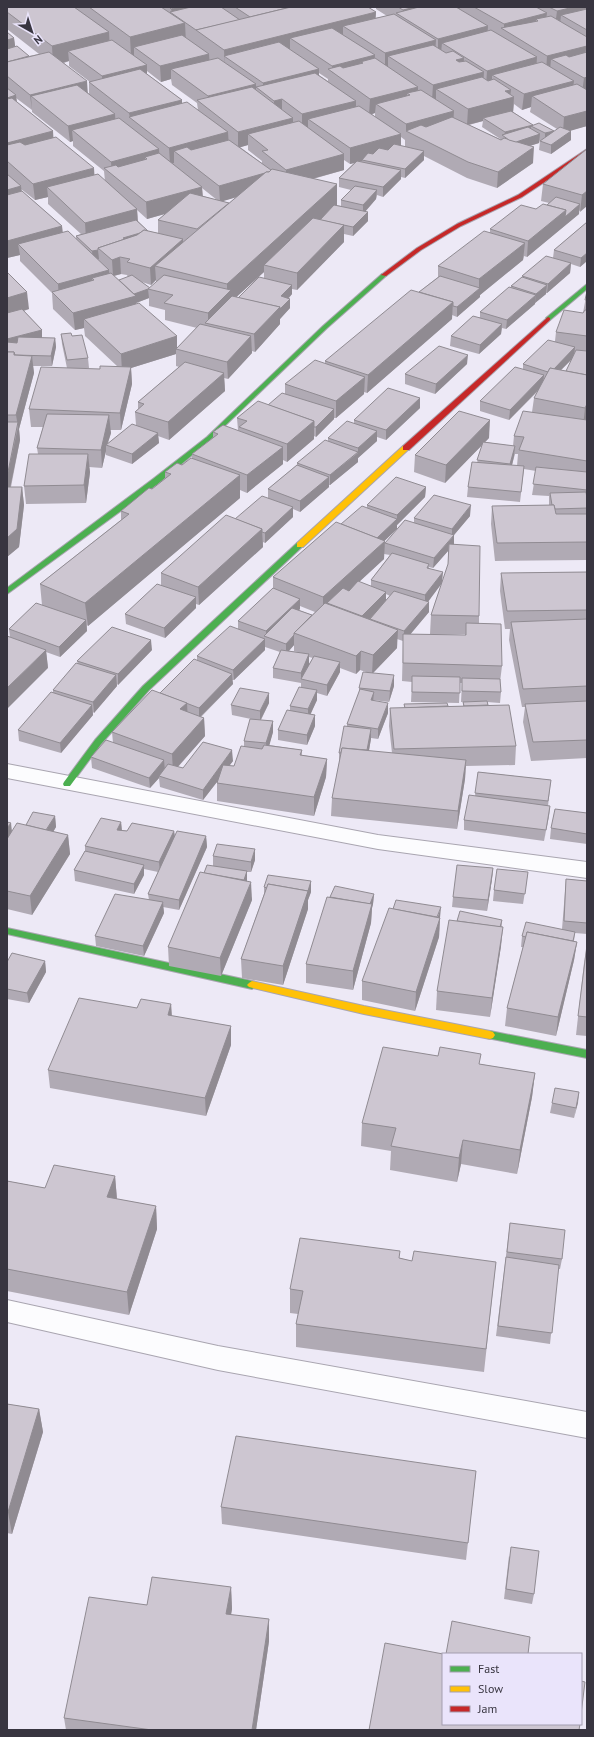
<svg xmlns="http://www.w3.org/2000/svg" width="594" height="1737" viewBox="0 0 594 1737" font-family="'PT Sans',sans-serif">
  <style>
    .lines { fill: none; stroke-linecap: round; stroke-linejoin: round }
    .street-casing { stroke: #a9a5b0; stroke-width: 2 }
    .fast-casing { stroke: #a9a5b0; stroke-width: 2 }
    .slow-casing { stroke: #a9a5b0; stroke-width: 2 }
    .jam-casing { stroke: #a9a5b0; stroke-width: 2 }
    .street { fill: #fcfcfe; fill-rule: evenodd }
    .fast { fill: #4caf50; fill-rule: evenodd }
    .slow { fill: #ffc107; fill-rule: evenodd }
    .jam { fill: #c62828; fill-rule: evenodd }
    .wall { fill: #b0aab4; fill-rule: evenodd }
    .shaded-wall { fill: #908b92 }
    .building { fill: #cdc6d1; stroke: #908b92 }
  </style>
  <rect width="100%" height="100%" fill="#ede9f6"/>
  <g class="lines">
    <g class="street-casing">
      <g id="street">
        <polygon points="7,764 378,835 587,862 587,878 378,849 7,778"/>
        <polygon points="7,1300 218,1346 587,1412 587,1438 218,1370 7,1322"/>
      </g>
    </g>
    <g class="fast-casing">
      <g id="fast">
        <polygon points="382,274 387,275 327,328 211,439 159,483 7,594 7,588 153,479 207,437 323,326"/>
        <polygon points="587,284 587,289 550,320 546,320 546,318"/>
        <polygon points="297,543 300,543 304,545 149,690 101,744 70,786 64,786 63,784 64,782 95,740 143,686"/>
        <polygon points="7,928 252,981 255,983 257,985 255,987 252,989 7,934"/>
        <polygon points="490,1031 587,1050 587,1058 487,1038 485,1035 487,1032"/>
      </g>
    </g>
    <g class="slow-casing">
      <g id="slow">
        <polygon points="403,446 406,446 410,448 303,547 297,547 297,543"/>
        <polygon points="252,981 364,1006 490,1031 493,1032 495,1035 493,1038 490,1039 364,1014 249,987 247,985 249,983"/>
      </g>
    </g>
    <g class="jam-casing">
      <g id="jam">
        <polygon points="587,149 587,154 522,197 461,226 421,250 386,276 381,275 417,248 457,224 518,195"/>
        <polygon points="548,317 550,318 550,320 409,450 403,450 403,446"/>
      </g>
    </g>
    <use href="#street" class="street"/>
    <use href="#fast" class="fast"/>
    <use href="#slow" class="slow"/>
    <use href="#jam" class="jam"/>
  </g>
  <g class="wall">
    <path d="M 7,7 L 368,7 L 376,12 L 375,18 L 387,16 L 376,9 L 376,7 L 587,7 L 587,126 L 571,130 L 571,140 L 551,154 L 539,150 L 540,141 L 541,140 L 540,140 L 539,143 L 530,146 L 533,163 L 497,188 L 467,178 L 424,156 L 424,160 L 405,178 L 401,177 L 401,179 L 383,197 L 377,195 L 376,199 L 365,212 L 368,212 L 368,221 L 353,236 L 344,234 L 344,242 L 297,290 L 292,289 L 292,294 L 289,298 L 290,308 L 280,319 L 280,324 L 255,352 L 252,351 L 252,353 L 228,379 L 224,378 L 225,391 L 169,440 L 158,436 L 159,443 L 132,464 L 106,455 L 106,451 L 102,468 L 89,467 L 90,472 L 86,503 L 26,504 L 24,486 L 38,454 L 37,448 L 43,427 L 31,427 L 29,409 L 67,368 L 62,344 L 61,334 L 72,336 L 88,358 L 89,368 L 80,369 L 100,369 L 117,366 L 85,336 L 84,328 L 75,330 L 53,309 L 52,293 L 20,261 L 20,255 L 7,258 L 7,32 L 14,38 L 15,47 L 29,56 L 39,54 L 7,29 ZM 69,61 L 69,66 L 90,82 L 89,82 L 89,94 L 64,63 ZM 147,71 L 161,82 L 171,79 L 172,85 L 197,103 L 198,110 L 182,103 L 182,100 L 147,74 ZM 319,73 L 328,79 L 328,81 L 319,75 ZM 16,98 L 32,110 L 32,112 L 70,142 L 73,141 L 73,146 L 104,171 L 105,181 L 94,175 L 53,138 L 53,131 L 17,102 ZM 514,104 L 522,110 L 531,107 L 530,112 L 557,129 L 554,132 L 554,131 L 533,125 L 513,112 ZM 375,113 L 375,117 L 372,114 ZM 483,121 L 482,127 L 502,140 L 469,125 ZM 401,137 L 405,140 L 405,147 L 401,146 ZM 248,145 L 248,150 L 262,161 L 262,163 L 240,147 ZM 344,160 L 350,164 L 354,163 L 339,178 L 339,187 L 351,190 L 341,200 L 341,206 L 336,205 L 337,205 L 337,184 L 313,179 L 344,170 ZM 202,188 L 217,200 L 203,196 ZM 21,189 L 35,200 L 48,197 L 48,204 L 81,234 L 76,236 L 76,239 L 63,233 L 62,226 L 22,191 ZM 236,197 L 229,203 L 222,201 ZM 137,210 L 147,219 L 165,214 L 158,220 L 158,233 L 148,231 L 138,221 ZM 264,272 L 264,278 L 238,298 L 236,297 ZM 121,274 L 127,275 L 128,277 L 119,280 L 114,276 ZM 156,280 L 156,282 L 150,288 L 142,282 L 151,285 ZM 149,298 L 149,306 L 165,310 L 165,320 L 197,328 L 177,348 L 177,336 L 136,304 L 136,303 ZM 176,354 L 176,366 L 179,367 L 138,402 L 138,409 L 135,412 L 136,425 L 108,443 L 111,433 L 110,430 L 121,430 L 132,384 L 131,368 Z"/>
    <polygon points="587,149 587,206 579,211 579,214 527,257 524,256 523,260 480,295 480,297 457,317 452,315 452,319 367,393 364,392 364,394 336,418 334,418 334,419 316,437 314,436 314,439 287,462 283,460 283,464 247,493 240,490 240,498 88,626 87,625 87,631 60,657 46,652 48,668 10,637 9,629 42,605 40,584 121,520 121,511 152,489 165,478 165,472 182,465 192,458 192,454 213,438 213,432 238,430 237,418 268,405 285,394 285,384 325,364 325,361 419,292 438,277 438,266 490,232 490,229 547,205 549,203 541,201 543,184"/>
    <polygon points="587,222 587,261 580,267 571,264 570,273 547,293 546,293 546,294 535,303 535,304 506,329 502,328 501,334 479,354 450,346 451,336 480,317 480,312 511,287 511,286 522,277 522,276 553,258 554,250"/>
    <polygon points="7,272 29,309 24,311 42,330 42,338 55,338 56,347 52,366 33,366 34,373 19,429 20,440 11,487 22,487 24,505 19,547 7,557"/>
    <path d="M 587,291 L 587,418 L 586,420 L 587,420 L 587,560 L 495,561 L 491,524 L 492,506 L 549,505 L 549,496 L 532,495 L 536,471 L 524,469 L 520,502 L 467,497 L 468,487 L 477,463 L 482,445 L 445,483 L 414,472 L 415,455 L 489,438 L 485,442 L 513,446 L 514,436 L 532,412 L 534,398 L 538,391 L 509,420 L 480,411 L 480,401 L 523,369 L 523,364 L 555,341 L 556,332 L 583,313 ZM 573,358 L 566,371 L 561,370 ZM 515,454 L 518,454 L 517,466 L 512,465 Z"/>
    <polygon points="467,364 435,394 405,384 405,374"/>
    <polygon points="420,398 420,408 386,440 377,437 377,441 358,458 358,462 330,485 329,485 329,487 300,512 293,509 293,517 265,543 263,542 263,547 199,605 196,604 196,608 165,638 126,624 125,614 161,585 161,573 235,519 268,498 268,489 297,465 297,463 328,442 328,438 354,424 354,420"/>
    <path d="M 426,487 L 425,497 L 397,525 L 397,529 L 384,541 L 385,543 L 414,522 L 414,518 L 470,516 L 454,535 L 454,545 L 479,616 L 479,623 L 502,666 L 500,682 L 501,692 L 500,703 L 487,702 L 488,705 L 516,746 L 515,765 L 466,766 L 465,779 L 457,829 L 331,816 L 332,798 L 339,763 L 339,753 L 347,727 L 347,724 L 359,693 L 359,688 L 369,673 L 360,670 L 356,674 L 340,668 L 340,672 L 327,696 L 317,693 L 317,700 L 310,714 L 315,715 L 315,726 L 307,745 L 278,740 L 278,730 L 290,711 L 290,706 L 301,687 L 301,683 L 273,678 L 273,668 L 280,652 L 265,647 L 265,650 L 234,680 L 232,680 L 233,684 L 201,717 L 204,718 L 205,736 L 178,767 L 183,768 L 233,761 L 229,766 L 234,766 L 244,747 L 244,741 L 251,719 L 232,715 L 231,705 L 269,703 L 261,720 L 273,721 L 273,732 L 269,745 L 302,750 L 302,755 L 327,759 L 326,777 L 314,816 L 217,801 L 217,782 L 203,800 L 160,787 L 159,778 L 150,788 L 92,768 L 91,757 L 113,743 L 112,732 L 160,693 L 197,661 L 197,656 L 238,629 L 238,621 L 273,588 L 273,577 L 341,524 L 367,508 L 367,505 ZM 448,551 L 448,567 L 443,581 L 429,568 L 429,567 L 433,568 ZM 384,554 L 390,555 L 371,580 L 371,586 L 359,582 L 384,559 ZM 442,583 L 431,615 L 430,634 L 465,634 L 465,635 L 410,634 L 429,612 L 428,601 ZM 386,594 L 390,596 L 386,600 ZM 300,606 L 315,612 L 312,615 L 299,610 L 300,609 ZM 397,639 L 403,641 L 402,681 L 412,682 L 411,702 L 459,703 L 460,683 L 462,683 L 461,702 L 469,702 L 463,702 L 463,706 L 448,706 L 404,704 L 404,708 L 390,708 L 389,726 L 392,753 L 369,751 L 371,738 L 378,739 L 388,713 L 373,700 L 389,702 L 394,686 L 373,673 L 397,648 ZM 294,645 L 294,651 L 298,652 L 289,651 ZM 309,657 L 313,658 L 309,664 Z"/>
    <polygon points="587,572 587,758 531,761 523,722 525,707 522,707 509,640 510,629 505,629 500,591 501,573"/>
    <polygon points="152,650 118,685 117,684 117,686 94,713 93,712 93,715 61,753 19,741 18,730 53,693 53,690 78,664 77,661"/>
    <polygon points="478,772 551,780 548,806 550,806 544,841 464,830 464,820 475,796"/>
    <polygon points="587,813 587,844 550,839 551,828"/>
    <polygon points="55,816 56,827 53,832 68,835 70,854 32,915 7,909 7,822 12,831 26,825"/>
    <polygon points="121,822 122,830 127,831 174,831 175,835 206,836 207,847 179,910 163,907 164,913 144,956 96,946 95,936 149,900 148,894 158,872 144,869 144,875 134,894 75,881 74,870 85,851 85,846"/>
    <polygon points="213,856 255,860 251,872 247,872 247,881 252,900 221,976 169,966 168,947 204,873 213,866"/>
    <polygon points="493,868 492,879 487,911 452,907 453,897"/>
    <polygon points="528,872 523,904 493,901 494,890"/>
    <polygon points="566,879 587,881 587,934 575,933 574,941 577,942 574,960 556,1036 505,1026 507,1008 523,947 521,947 522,936 562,929"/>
    <polygon points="311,881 311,892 308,900 308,909 283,985 242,978 241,959 264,894 264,887"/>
    <polygon points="374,894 373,904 372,908 371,923 353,990 306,983 306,964 330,897"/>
    <polygon points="440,918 439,937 415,1011 362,1000 362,981"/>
    <polygon points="502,920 501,946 490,1017 436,1010 437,991 457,921"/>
    <polygon points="587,945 587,1036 576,1035 584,963"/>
    <polygon points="45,961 46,972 29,1003 7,999 7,962"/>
    <polygon points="171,1004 172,1016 231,1026 231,1045 206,1116 50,1088 48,1070 137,1008"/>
    <polygon points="480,1064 535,1073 532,1097 517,1174 461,1164 457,1182 390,1170 391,1151 361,1146 362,1123"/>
    <polygon points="579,1092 574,1118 550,1113 552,1103"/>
    <polygon points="115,1176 117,1199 156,1206 157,1229 129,1315 7,1291 7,1181 45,1188"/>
    <polygon points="510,1223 562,1259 560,1269 558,1269 550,1344 496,1336"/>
    <polygon points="400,1258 412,1261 496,1262 484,1372 296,1347 296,1324 298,1314 290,1313 290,1289"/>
    <polygon points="7,1404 39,1409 43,1432 12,1534 7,1533"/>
    <polygon points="476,1471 466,1560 222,1524 221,1507"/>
    <polygon points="509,1556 534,1594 532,1604 504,1599"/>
    <polygon points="231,1587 232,1609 231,1615 269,1619 269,1641 256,1730 66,1730 64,1718 147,1605"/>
  </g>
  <g class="shaded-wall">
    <polygon points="178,7 214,7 172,13 171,9"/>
    <polygon points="415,7 460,7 459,11 403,17 403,10"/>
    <polygon points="574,7 587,7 587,18 561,15 560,25 555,26 557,11"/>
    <polygon points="376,12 375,31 343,26 343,39 290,38 290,52 224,56 225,69 224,50"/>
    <polygon points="547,13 545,28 536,19 535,31 504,29 504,24"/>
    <polygon points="185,23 186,43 134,47 134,55 131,56 130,37"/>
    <polygon points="488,26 487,41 442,43 441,53 438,54 438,39"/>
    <polygon points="109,32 110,51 68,51 69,61 53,65 52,46"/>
    <polygon points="14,38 16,53 7,55 7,40"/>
    <polygon points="436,40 435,55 388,56 388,67 385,68 385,53"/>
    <polygon points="587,46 587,50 586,49 584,62 551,59 550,71 546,72 547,56"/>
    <polygon points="209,54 210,69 171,69 171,79 161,82 160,66"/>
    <polygon points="375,55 374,71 360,62 360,74 332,73 332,66"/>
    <polygon points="537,57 536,73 492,75 492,84 486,86 487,71"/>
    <polygon points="464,58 463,73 456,60"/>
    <polygon points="147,65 147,81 103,92 102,76"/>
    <polygon points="319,69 319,84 263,93 263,83"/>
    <polygon points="484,72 483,87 436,89 436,99 432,100 433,85"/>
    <polygon points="587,77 587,92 582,93 584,78"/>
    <polygon points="87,81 88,96 31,96 32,110 30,95"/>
    <polygon points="574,81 572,96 532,96 531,107 522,110 524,94"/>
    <polygon points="256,84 256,99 209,110 208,96"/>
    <polygon points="418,87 418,103 410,95 407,93 407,105 376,104 375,113 369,115 370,99"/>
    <polygon points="511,90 510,98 514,97 513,113 483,118 483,121 467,125 468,109 505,91"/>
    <polygon points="16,95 18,111 7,114 7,98"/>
    <polygon points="282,99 282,115 274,117 274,101"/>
    <polygon points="182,100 182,115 130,118 129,113"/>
    <polygon points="356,101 356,117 308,119 308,129 302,130 302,114"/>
    <polygon points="454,111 453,127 406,131 406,124"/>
    <polygon points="587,111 587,126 563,133 564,117"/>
    <polygon points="115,114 116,130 72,130 73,141 70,142 68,126"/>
    <polygon points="293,118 293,134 248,134 248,145 238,148 238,132"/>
    <polygon points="533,125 533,127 531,126 530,134 504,136 505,132"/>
    <polygon points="53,131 54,147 7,159 7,143"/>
    <polygon points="554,131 553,139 545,142 545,133"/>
    <polygon points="571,131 571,140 551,154 551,145"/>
    <polygon points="228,132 229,148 174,151 174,163 170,164 169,148"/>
    <polygon points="401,134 401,150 362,160 362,161 350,164 350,148"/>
    <polygon points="540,134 539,143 513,151 514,142"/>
    <polygon points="534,147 533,163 497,188 498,172"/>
    <polygon points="159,149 160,165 145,157 145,169 112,174 111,162"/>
    <polygon points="424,151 424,160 405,178 405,169"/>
    <polygon points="344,154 344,170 286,186 286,170"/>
    <polygon points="94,168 95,184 47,187 48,197 35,200 33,184"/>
    <polygon points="401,170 401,179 383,197 383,187"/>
    <polygon points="272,171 272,187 220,202 219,186"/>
    <polygon points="337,184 337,205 321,220 264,265 264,272 208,323 208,313 227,294 227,284"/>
    <polygon points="21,186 23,203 7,207 7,190"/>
    <polygon points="202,187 203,203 147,219 146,202"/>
    <polygon points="377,190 376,199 363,214 363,205"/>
    <polygon points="587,191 587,206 580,212 582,195"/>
    <polygon points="580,204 579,214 527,257 528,241 566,210"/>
    <polygon points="137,209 138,226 86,239 85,223"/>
    <polygon points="368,212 368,221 353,236 353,227"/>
    <polygon points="344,225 344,242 297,290 297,273"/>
    <polygon points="62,226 63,242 18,244 20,255 7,258 7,241"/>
    <polygon points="148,231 128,246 123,238"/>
    <polygon points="183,239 183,256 155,266 156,280 151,285 150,268"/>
    <polygon points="525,243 523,260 480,295 480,297 457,317 457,307 479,289 479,279"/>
    <polygon points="98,250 99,259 93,261 92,251"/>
    <polygon points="587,253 587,261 580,267 581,258"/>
    <polygon points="120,257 121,274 113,276 112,260"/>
    <polygon points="571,263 570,273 547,293 548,284"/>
    <polygon points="109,270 110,287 94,280 92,278 93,292 59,299 58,284"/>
    <polygon points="292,285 292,294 281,306 281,296"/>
    <polygon points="547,285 546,294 535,303 536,294"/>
    <polygon points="148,289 149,298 136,303 137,313 84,319 84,328 75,330 73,313"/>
    <polygon points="27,292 29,309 7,315 7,298"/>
    <polygon points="536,295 535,304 506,329 507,320"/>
    <polygon points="290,299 290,308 280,319 280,324 255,352 254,334 280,307"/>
    <polygon points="453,302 452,319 367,393 368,375"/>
    <polygon points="502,324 501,334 479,354 480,345"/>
    <polygon points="42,330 42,340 7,349 7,339"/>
    <polygon points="177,336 177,350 176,349 176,354 131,368 132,384 121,430 120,413 122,371 121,354"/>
    <polygon points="251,336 252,353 228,379 227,362"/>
    <polygon points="55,338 56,347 52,366 51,356"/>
    <polygon points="575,347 574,357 549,382 550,372"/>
    <polygon points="468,355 467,364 435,394 436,384"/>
    <polygon points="32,356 34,373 19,429 20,440 8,498 7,487 7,477 18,427 16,415"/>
    <polygon points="224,373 225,391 169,440 168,422"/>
    <polygon points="544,375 543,385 509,420 510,410"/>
    <polygon points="365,377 364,394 336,418 336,401"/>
    <polygon points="420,398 420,408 386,440 386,430"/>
    <polygon points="587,404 587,418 583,426 585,408"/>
    <polygon points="334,409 334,419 316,437 316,427"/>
    <polygon points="109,415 111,433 107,445 106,445 106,451 102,468 101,450"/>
    <polygon points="490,420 489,438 445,483 446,465"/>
    <polygon points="314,421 314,439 287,462 287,444"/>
    <polygon points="377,431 377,441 358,458 358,462 330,485 330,475 358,453 358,448"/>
    <polygon points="158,433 159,443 132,464 132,454"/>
    <polygon points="515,446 514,456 510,474 510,464"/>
    <polygon points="283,447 283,464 247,493 247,475"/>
    <polygon points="88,454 90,472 86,503 84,485"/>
    <polygon points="240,475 240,498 88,626 85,603"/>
    <polygon points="329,477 329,487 300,512 300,501"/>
    <polygon points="22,487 24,505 19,547 7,557 7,538"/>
    <polygon points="426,487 425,497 397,525 397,529 375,550 375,540 397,519 397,515"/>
    <polygon points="471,505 470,516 454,535 454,545 449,544 448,551 433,568 434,558 452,538 452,529"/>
    <polygon points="293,507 293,517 265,543 265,533"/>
    <polygon points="262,529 263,547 199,605 198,587"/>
    <polygon points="385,541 384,559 323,615 323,597"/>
    <polygon points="443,572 442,583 425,606 425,595"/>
    <polygon points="386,592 386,603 360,628 360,618"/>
    <polygon points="196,597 196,608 165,638 164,628"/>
    <polygon points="300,599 300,609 270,638 266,637 266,631"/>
    <polygon points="429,602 429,612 404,642 404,631"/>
    <polygon points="86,620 87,631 60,657 59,647"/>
    <polygon points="398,630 397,648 372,674 373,655"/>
    <polygon points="294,635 294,645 286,654 286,644"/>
    <polygon points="265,639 265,650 234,680 233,670"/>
    <polygon points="151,640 152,650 118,685 118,674"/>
    <polygon points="46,650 48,668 7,709 7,688"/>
    <polygon points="361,651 360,670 356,674 356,656"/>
    <polygon points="309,654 309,665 301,679 301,673"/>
    <polygon points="340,662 340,672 327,696 327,685"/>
    <polygon points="232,674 233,684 199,718 199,708"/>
    <polygon points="116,675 117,686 94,713 93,702"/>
    <polygon points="394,675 394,686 389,702 390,691"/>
    <polygon points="317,690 317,700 308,720 308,709"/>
    <polygon points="374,692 373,702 371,700"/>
    <polygon points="269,693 269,703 260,721 260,711"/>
    <polygon points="187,703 188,721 180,709"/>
    <polygon points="388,703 388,713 378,739 378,729"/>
    <polygon points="92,705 93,715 61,753 60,743"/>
    <polygon points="315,715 315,726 307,745 307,735"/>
    <polygon points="204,718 205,736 173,772 172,754"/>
    <polygon points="273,721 273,732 267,754 266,743"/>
    <polygon points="371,729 371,739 366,766 366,756"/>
    <polygon points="232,750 233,761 203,800 203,790"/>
    <polygon points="327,759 326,777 314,816 314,797"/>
    <polygon points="164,760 165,771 159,776 159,778 150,788 149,778"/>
    <polygon points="466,760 465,779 457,829 458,811"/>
    <polygon points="550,806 549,816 544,841 546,830"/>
    <polygon points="55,816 56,827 45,845 44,834"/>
    <polygon points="121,822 122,833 117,830"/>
    <polygon points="11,823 13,841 7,851 7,828"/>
    <polygon points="174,831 175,842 160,872 159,862"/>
    <polygon points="68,835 70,854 32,915 30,896"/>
    <polygon points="206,836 207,847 179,910 179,900"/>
    <polygon points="255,849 255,860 251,872 251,862"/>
    <polygon points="144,865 144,875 134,894 134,884"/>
    <polygon points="493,868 492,879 487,911 488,900"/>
    <polygon points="247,871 247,882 242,883"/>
    <polygon points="311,881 311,892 308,900 308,909 283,985 283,966"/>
    <polygon points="251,882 252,900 221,976 220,958"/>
    <polygon points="374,894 373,904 372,908 371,923 353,990 353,971 368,910"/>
    <polygon points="163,902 164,913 144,956 143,946"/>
    <polygon points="441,907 440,918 435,933 436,922"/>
    <polygon points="440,918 439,937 415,1011 416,992"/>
    <polygon points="503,927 501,946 490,1017 492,998"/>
    <polygon points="577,942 574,960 556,1036 558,1017"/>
    <polygon points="45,961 46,972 29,1003 27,993"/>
    <polygon points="171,1004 172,1022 168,1015"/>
    <polygon points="231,1026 231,1045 206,1116 205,1098"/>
    <polygon points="535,1073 532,1097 517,1174 520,1150"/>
    <polygon points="579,1092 578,1103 574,1118 576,1108"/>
    <polygon points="463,1140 461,1164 457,1182 459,1158"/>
    <polygon points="115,1176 117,1200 107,1197"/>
    <polygon points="156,1206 157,1229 129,1315 127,1292"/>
    <polygon points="39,1409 43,1432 12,1534 8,1512"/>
    <polygon points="231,1587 232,1609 227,1636 226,1614"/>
    <polygon points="269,1619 269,1641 256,1730 252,1730"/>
  </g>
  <g class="building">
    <polygon points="7,7 74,7 109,32 52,46 7,12"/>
    <polygon points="89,7 161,7 185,23 130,37"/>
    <polygon points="169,7 178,7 171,9"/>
    <polygon points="191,7 221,7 240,20 196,30 170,12"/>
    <polygon points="235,7 291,7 250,17"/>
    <polygon points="291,7 368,7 376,12 224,50 196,30"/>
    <polygon points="398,7 415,7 403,10"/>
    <polygon points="419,7 456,7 488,26 438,39 396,13"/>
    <polygon points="474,7 536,7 547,13 504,24"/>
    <polygon points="549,7 574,7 557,11"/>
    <polygon points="587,9 587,30 561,15"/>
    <polygon points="394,14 436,40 385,53 343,26"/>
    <polygon points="551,16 587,37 587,46 547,56 501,28 538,21 536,19"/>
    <polygon points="332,28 375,55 332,66 290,38"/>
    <polygon points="491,30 537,57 487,71 442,43"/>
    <polygon points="7,32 14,38 7,40"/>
    <polygon points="182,35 209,54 160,66 134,47"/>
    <polygon points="112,40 147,65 102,76 68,51"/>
    <polygon points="279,42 319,69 263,83 224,56"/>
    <polygon points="433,45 446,53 453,51 464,58 456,60 459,62 466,61 484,72 433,85 388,56"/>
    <polygon points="17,46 29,56 7,62 7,49"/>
    <polygon points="49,52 87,81 30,95 7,76 7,62"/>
    <polygon points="587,52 587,77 584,78 551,59 566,55 569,57"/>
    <polygon points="218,58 256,84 208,96 171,69"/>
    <polygon points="375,58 418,87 370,99 328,69 340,66 343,68 363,63 360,62"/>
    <polygon points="542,62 574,81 524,94 492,75"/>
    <polygon points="140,69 182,100 129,113 89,82"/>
    <polygon points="315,73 356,101 302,114 282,99 274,101 256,87"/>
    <polygon points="482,77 488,81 494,79 511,90 505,91 514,97 468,109 436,89"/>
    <polygon points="577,84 587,90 587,111 564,117 532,96"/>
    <polygon points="77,85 115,114 68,126 31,96"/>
    <polygon points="252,87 293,118 238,132 197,100"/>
    <polygon points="7,88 16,95 7,98"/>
    <polygon points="421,90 454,111 406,124 376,104 410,95 407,93"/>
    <polygon points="12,98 53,131 7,143 7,99"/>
    <polygon points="187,102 228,132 169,148 129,117"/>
    <polygon points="359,106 401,134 350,148 308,119"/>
    <polygon points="511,111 533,125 505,132 483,118"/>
    <polygon points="452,117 501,140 504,138 534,147 498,172 468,162 406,131 421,125 426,127"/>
    <polygon points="119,118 159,149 111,162 72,130"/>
    <polygon points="299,121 344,154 286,170 262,151 268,150 248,134"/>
    <polygon points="539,123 554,131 545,133 531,126"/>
    <polygon points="528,127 540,134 516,142 509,140 502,135"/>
    <polygon points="560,127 571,131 551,145 540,141"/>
    <polygon points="56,137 94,168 33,184 7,161 7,145 20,142 25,145"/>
    <polygon points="229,140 271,170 269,172 266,172 265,173 219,186 174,151 187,147 191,150"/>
    <polygon points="394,144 424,151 405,169 362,160 368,153 373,154 379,148 388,150"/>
    <polygon points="587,149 587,191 582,195 543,184"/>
    <polygon points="159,153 202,187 146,202 104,168 116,165 118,167 147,159 145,157"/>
    <polygon points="357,161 401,170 383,187 339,178"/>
    <polygon points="272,169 337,184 227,284 155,266 266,172 269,172"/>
    <polygon points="7,174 21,186 7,190"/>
    <polygon points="98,174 137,209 85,223 47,187"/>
    <polygon points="355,186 377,190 363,205 341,200"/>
    <polygon points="22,191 62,226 7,241 7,195"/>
    <polygon points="190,193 229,203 197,229 158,220"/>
    <polygon points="556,197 580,204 565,217 566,210 547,205"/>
    <polygon points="543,204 566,210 528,241 490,229 521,205 536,209"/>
    <polygon points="334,205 368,212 353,227 320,220"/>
    <polygon points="313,218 344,225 297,273 264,265"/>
    <polygon points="136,220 148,231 144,230 140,233 123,238 125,239 98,248 98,250 92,251 76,236"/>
    <polygon points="587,222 587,253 581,258 554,250"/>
    <polygon points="144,230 183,239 150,268 127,262 130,259 120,257 112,260 98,248 137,235"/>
    <polygon points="68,231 109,270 58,284 18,244"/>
    <polygon points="484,231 525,243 479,279 438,266"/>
    <polygon points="546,256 571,263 548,284 522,276"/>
    <polygon points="7,272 27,292 7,298"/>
    <polygon points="111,273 136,296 73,313 52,292 94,280 92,278"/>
    <polygon points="132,275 150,288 148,289 134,294 119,280"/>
    <polygon points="164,275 231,290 208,313 164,303 173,295 148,289"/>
    <polygon points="440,276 480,288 457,307 453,306 453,302 419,292"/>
    <polygon points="259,277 292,285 281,296 290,299 280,309 280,307 238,298"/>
    <polygon points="522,277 547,285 536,294 511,286"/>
    <polygon points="509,287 536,295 507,320 480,312"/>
    <polygon points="411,290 453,302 368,375 325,361"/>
    <polygon points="587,291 587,300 585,300"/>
    <polygon points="232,296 280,307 254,334 205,323"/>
    <polygon points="139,303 177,336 121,354 84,319"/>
    <polygon points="22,309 42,330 7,339 7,313"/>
    <polygon points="564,310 583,313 585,310 587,310 587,336 556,332"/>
    <polygon points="473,316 502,324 480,345 451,336"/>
    <polygon points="200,324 251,336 227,362 176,349"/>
    <polygon points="71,333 72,336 82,335 88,358 67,360 61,334"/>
    <polygon points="18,337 55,338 51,356 15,355 14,352 7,352 7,342 17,343"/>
    <polygon points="548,340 575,347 554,369 550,368 548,372 523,364"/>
    <polygon points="439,346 468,355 436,384 405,374"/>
    <polygon points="576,350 587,351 587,375 566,371"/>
    <polygon points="7,352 14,352 14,355 32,356 16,415 7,415"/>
    <polygon points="315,360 365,377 336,401 285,384"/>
    <polygon points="185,362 224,373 168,422 135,412 144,404 138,402"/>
    <polygon points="100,366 131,367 120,413 29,409 41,367 100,369"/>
    <polygon points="515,367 544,375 510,410 480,401"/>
    <polygon points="550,368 587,375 587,404 585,408 534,398"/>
    <polygon points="388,388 420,398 386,430 354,420"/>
    <polygon points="282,393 334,409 316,427 314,427 314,421 268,405"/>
    <polygon points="258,401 314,421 287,444 239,427 247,421 237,418"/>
    <polygon points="459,411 490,420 446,465 415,455"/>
    <polygon points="523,411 587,420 587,461 519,450 524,437 514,436"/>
    <polygon points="47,414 109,415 101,450 37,448"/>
    <polygon points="347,421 377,431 358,448 328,438"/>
    <polygon points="7,422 18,422 7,477"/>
    <polygon points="132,424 158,433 132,454 106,445"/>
    <polygon points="223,425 283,447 247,475 192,454 218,434 213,432"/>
    <polygon points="325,440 358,452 330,475 297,463"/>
    <polygon points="483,442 515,446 510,464 477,460"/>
    <polygon points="29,454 88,454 84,485 24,486"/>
    <polygon points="191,458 240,475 85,603 40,584 129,514 121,511 149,488 152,489 171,474 165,472 177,463 182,465"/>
    <polygon points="472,462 524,466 521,492 468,487"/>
    <polygon points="297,465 329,477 300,501 268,489"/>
    <polygon points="536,467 587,472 587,490 533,484"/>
    <polygon points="396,477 426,487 397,515 367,505"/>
    <polygon points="7,487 22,487 17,529 7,538"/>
    <polygon points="586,492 587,498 587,508 555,509 554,505 552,505 550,493"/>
    <polygon points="434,495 471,505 452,529 414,518"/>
    <polygon points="262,496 293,507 265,533 262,532 262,529 235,519"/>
    <polygon points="554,505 556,514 587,514 587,542 497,543 492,506"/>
    <polygon points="362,506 397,519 377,538 341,524"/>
    <polygon points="226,515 262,529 198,587 161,573"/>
    <polygon points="405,520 454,535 434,558 385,543"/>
    <polygon points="336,522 385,541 323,597 273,577"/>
    <polygon points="449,544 480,546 479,616 431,615 448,564"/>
    <polygon points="392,553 429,564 427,568 443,572 425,595 371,580"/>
    <polygon points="587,572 587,610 507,611 501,573"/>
    <polygon points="358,581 386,592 362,616 327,603 343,588 349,591"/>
    <polygon points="157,584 196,597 164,628 125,614"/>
    <polygon points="273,588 300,599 266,631 238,621"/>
    <polygon points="394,591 429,602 404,631 370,619"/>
    <polygon points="36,603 86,620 59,647 9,629"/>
    <polygon points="325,603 398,630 373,655 361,651 356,656 294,633"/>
    <polygon points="292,608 312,615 294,633 294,635 286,644 264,636"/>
    <polygon points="587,619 587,686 523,689 511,622"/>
    <polygon points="466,623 501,624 502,666 403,663 403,634 466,635"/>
    <polygon points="230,626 265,639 233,670 197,656"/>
    <polygon points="112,627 151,640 118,674 77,661"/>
    <polygon points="7,636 46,650 7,688"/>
    <polygon points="281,650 309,654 301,673 273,668"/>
    <polygon points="314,656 340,662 327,685 301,679"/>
    <polygon points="194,659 232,674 199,708 160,693"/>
    <polygon points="76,663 116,675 93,702 53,690"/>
    <polygon points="363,672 394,675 390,691 359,688"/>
    <polygon points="412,676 460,677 460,693 412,692"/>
    <polygon points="462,678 500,679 501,692 462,691"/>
    <polygon points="299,687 317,690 308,709 290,706"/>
    <polygon points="240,688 269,693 260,711 231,705"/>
    <polygon points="360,689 374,692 371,700 388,703 378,729 347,724"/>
    <polygon points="152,690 187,703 180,709 204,718 172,754 112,732"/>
    <polygon points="51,692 92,705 60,743 18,730"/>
    <polygon points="487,701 488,705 464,706 463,702"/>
    <polygon points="587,701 587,740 533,742 525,704"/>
    <polygon points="447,703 448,706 405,708 404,704"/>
    <polygon points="509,705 516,746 394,749 390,708"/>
    <polygon points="287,710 315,715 307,735 278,730"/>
    <polygon points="250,719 273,721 266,743 244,741"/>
    <polygon points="344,726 371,729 367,750 342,748 341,753 339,753"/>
    <polygon points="106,740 164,760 149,778 91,757"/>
    <polygon points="203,742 232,750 203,790 159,776 168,764 183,768"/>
    <polygon points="264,745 302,750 300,755 327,759 314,797 217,783 223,765 234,766 241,746 262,749"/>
    <polygon points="342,748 466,760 458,811 332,798"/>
    <polygon points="478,772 551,780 548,801 475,793"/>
    <polygon points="469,795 550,806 546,830 464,820"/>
    <polygon points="555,809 587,813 587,834 551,828"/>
    <polygon points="33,812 55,816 46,830 26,825"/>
    <polygon points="101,818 121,822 117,830 127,831 132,823 174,831 159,862 85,846"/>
    <polygon points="7,822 11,823 7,828"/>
    <polygon points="17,823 68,835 30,896 7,891 7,839"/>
    <polygon points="177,831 206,836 179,900 148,894"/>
    <polygon points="217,844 255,849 251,862 213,856"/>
    <polygon points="85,851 144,865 134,884 74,870"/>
    <polygon points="207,865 247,871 244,880 204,873"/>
    <polygon points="457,865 493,868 488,900 453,897"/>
    <polygon points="497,869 528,872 525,894 494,890"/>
    <polygon points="200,872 251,882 220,958 168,947"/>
    <polygon points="268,875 311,881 308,891 268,884 267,888 264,887"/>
    <polygon points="566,879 587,881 587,923 564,921"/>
    <polygon points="268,884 308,891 283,966 241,959"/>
    <polygon points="335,886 374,894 370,904 330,897"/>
    <polygon points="115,894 163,902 143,946 95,936"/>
    <polygon points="327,897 372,904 353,971 306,964"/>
    <polygon points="396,900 441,907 437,917 393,909"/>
    <polygon points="389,908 440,918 416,992 362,981"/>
    <polygon points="460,911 502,920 500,927 457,921"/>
    <polygon points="449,920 503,927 492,998 437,991"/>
    <polygon points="526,922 575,932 573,941 527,932 526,937 522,936"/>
    <polygon points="527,932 577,942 558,1017 507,1008"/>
    <polygon points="587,945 587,1017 578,1016"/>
    <polygon points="12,953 45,961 27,993 7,989 7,962"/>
    <polygon points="79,998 137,1008 141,999 171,1004 168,1015 231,1026 205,1098 48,1070"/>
    <polygon points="383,1047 438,1056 440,1047 481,1054 479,1064 535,1073 520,1150 463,1140 459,1158 391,1146 396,1128 362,1123"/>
    <polygon points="555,1088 579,1092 576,1108 552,1103"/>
    <polygon points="54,1165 115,1176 107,1197 156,1206 127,1292 7,1269 7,1181 45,1188"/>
    <polygon points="510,1223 565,1230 562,1259 507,1252"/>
    <polygon points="300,1238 400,1251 399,1258 412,1261 414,1251 496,1262 486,1349 296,1324 303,1291 290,1289"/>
    <polygon points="506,1257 559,1265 552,1333 498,1326"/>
    <polygon points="7,1404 39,1409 8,1512 7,1512"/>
    <polygon points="236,1436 476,1471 468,1543 221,1507"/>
    <polygon points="511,1547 539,1551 534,1594 506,1589"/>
    <polygon points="152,1577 231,1587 226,1614 269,1619 252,1730 152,1730 64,1718 89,1597 147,1605"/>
    <polygon points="452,1621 530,1637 528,1654 446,1654"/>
    <polygon points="385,1643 443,1654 443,1724 580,1724 579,1730 369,1730"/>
    <polygon points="581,1681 585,1682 581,1714"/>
  </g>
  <rect width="594" height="1737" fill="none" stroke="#383540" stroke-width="16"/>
  <rect x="442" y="1653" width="140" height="72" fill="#eae4fb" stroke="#a39eb0"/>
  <rect x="450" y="1666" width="20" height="6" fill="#4caf50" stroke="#a39eb0"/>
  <text x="478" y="1673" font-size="12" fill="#383540">Fast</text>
  <rect x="450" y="1686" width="20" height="6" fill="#ffc107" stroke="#a39eb0"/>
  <text x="478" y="1693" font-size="12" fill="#383540">Slow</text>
  <rect x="450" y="1706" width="20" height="6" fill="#c62828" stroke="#a39eb0"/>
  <text x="478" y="1713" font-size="12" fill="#383540">Jam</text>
  <g transform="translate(32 32) rotate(141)" stroke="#eae4fb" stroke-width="3" paint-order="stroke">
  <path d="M0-3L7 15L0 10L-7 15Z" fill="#383540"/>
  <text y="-6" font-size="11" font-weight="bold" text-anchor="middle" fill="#383540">N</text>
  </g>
</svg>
